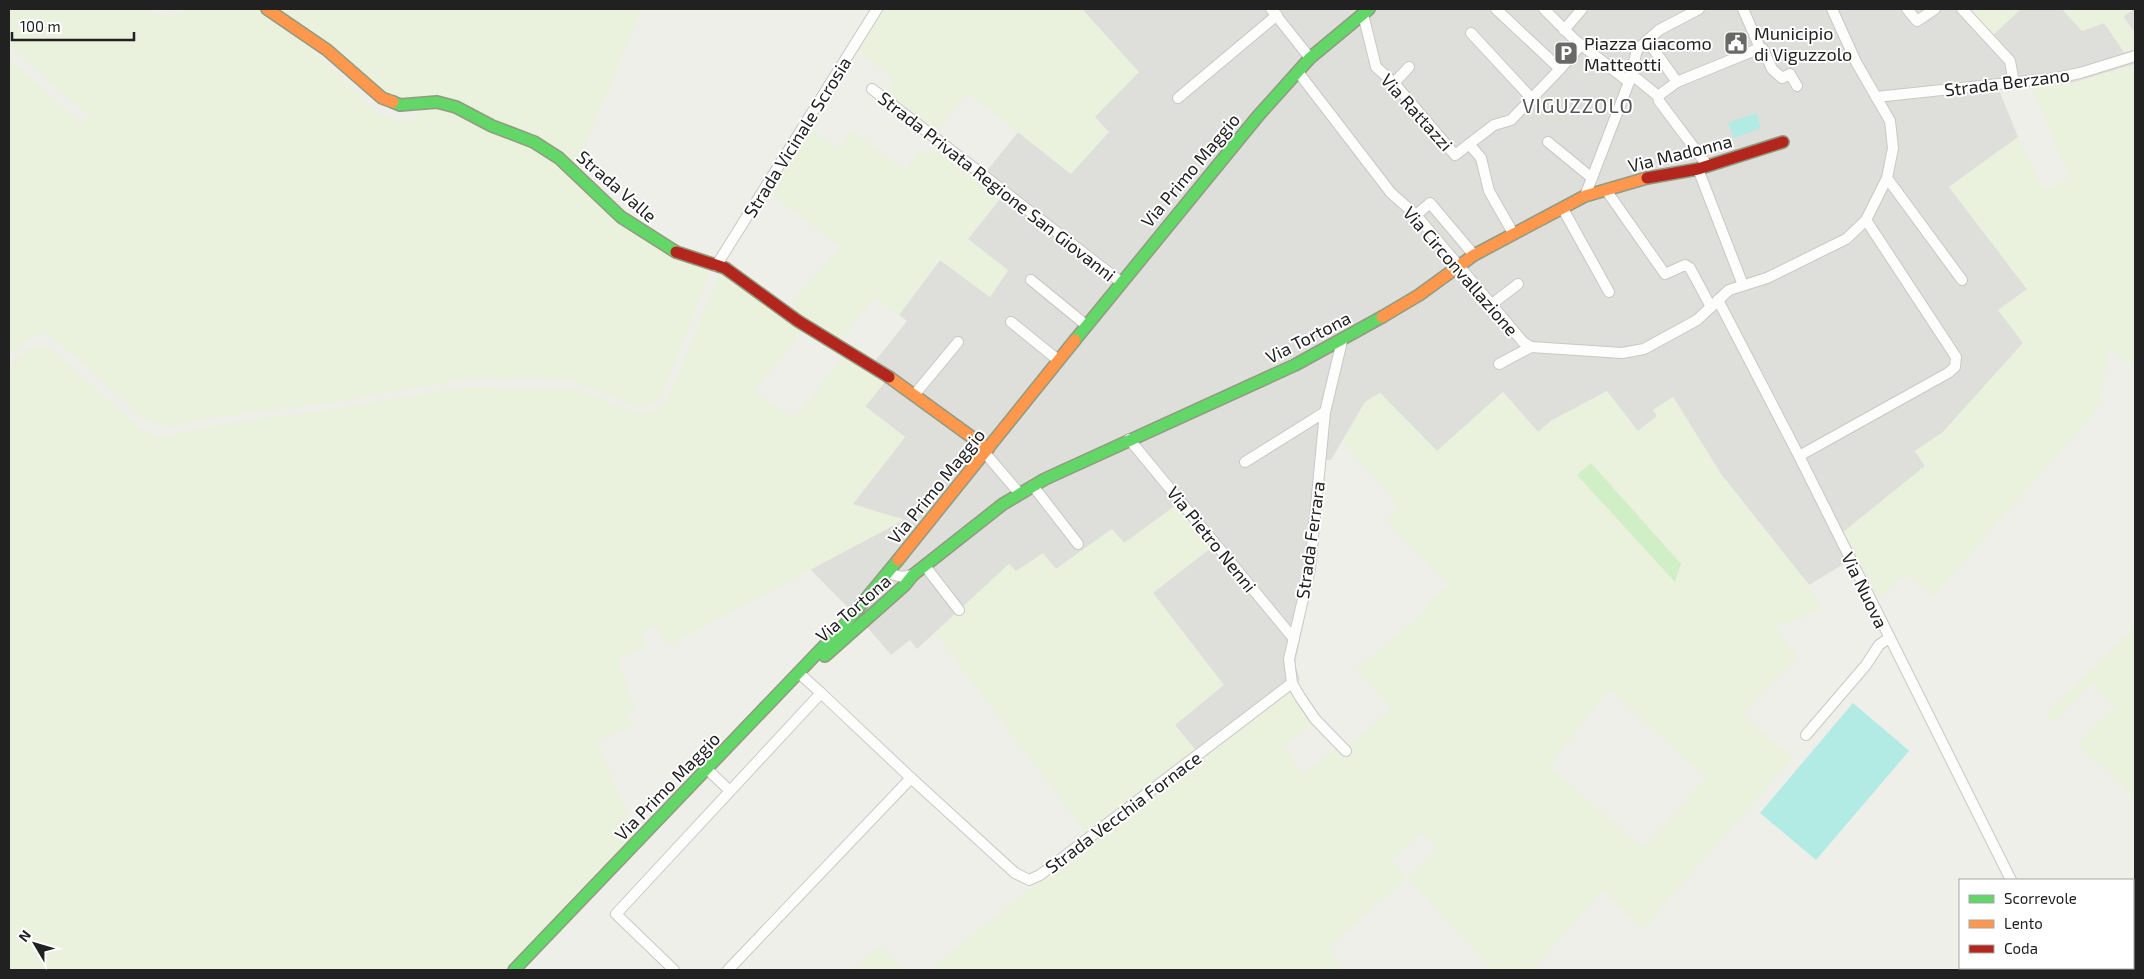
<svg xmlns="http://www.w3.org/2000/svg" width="2144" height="979" viewBox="0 0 2144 979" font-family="'Exo 2',sans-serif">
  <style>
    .residential { fill: #dededb }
    .farmland { fill: #eaf1dc; fill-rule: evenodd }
    .grass { fill: #d0efc6 }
    .pitch { fill: #b1ebe3 }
    .parking { fill: #dededc }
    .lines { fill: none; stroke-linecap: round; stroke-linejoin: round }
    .street-casing { stroke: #c8c8c6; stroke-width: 12 }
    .fast-casing { stroke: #919b80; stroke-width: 14 }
    .slow-casing { stroke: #919b80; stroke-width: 14 }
    .jam-casing { stroke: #919b80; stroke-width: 14 }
    .street { stroke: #fdfdfc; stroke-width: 10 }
    .fast { stroke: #63d668; stroke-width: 11 }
    .slow { stroke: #ff974d; stroke-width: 11 }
    .jam { stroke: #b3261e; stroke-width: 11 }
    .labels { text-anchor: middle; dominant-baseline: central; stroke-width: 4; stroke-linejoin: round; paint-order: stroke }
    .poi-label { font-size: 18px; fill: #212121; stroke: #fff; text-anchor: start }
    .street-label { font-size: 18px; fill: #212121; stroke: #fff }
    .quarter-label { font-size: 20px; letter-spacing: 1px; fill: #545454; stroke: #fff }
  </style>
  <rect width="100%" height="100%" fill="#efefea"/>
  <g class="residential">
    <polygon points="1082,9 1968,9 1992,36 2021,9 2062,9 2082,31 2104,23 2124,52 2135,50 2135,64 2072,83 1999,90 2018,137 1949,187 2027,289 2023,343 1943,432 1915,451 1925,466 1844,532 1857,556 1809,585 1721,474 1673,397 1653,410 1657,416 1638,431 1552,420 1538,432 1503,392 1437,451 1380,393 1365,402 1331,460 1325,460 1314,573 1295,664 1300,680 1201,757 1175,725 1223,685 1153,593 1124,544 1112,529 1056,569 1016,572 1009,564 917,649 910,640 891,655 868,628 810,569 903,519 852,505 905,437 865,406 868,370 907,321 899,315 940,260 990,297 1008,271 968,239 1003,195 981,178 1018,132 1071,174 1094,117 1138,72"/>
    <polygon points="2135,9 2135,33 2123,16"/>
  </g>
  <g class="farmland">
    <polygon points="9,9 146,9 161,15 181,13 188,9 258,9 305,39 316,55 378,113 398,120 412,120 422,111 433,108 448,108 536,150 553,160 619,221 711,269 662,396 652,405 637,407 572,381 540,378 487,379 454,381 324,404 210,418 171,427 150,422 140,416 82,362 48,335 41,333 22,344 9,356 9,59 82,124 89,116 9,46"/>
    <polygon points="279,9 642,9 576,166 498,122 394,100"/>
    <polygon points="880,9 1082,9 1139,72 1095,117 1109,132 1071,174 968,93 934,134 884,94 895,80 855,49"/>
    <polygon points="1968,9 2021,9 1992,36"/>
    <polygon points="2062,9 2134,9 2123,17 2135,33 2135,50 2124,52 2104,23 2082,31"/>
    <polygon points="2135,64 2135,368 2109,348 2102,394 2094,413 1932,597 1913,578 1905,577 1899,579 1879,598 1843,532 1925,466 1915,451 1943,432 2023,343 1998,310 2027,289 1949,187 2018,137 2043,190 2070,180 2032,87 2072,83"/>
    <polygon points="809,130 837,148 851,130 904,170 920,151 927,154 938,146 1003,195 968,239 1008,270 990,297 940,260 899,315 875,297 840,342 788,308 840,247 768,191"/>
    <polygon points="719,275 724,276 803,331 754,392 794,418 843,357 886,381 865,407 905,437 853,504 904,520 668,646 666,637 660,640 659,625 641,632 647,647 618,659 635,711 627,714 632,725 597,741 635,833 505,970 9,970 9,365 26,350 37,346 51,349 133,422 146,432 159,437 246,420 316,412 462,387 573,388 630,411 649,412 658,409 668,399"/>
    <path d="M 1607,391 L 1638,431 L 1657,416 L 1653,410 L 1673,397 L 1721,474 L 1809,585 L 1821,608 L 1800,620 L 1773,625 L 1798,656 L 1743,715 L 1793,758 L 1643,929 L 1602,891 L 1533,970 L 1492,970 L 1407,878 L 1328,948 L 1345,970 L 929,970 L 1073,854 L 1289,689 L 1314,722 L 1284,746 L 1304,774 L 1339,746 L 1343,751 L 1392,709 L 1356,669 L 1429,609 L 1426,604 L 1449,585 L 1387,521 L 1397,507 L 1383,487 L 1342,442 L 1365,402 L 1380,393 L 1437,451 L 1503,392 L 1538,432 L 1552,420 ZM 1591,463 L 1681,564 L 1675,582 L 1577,475 ZM 1609,689 L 1706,778 L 1645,846 L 1642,847 L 1549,767 ZM 1423,832 L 1437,849 L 1407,877 L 1391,859 Z"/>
    <polygon points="1176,505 1211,548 1153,593 1224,685 1175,725 1197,752 1087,834 935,633 1009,564 1016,571 1043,553 1056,569 1112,529 1124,543"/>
    <polygon points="2135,627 2135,798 2077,745 2115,706 2092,683 2053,722 2045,714"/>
    <polygon points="878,945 904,970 853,970"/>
  </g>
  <polygon class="grass" points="1591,463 1681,564 1675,582 1577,475"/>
  <g class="pitch">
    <polygon points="1756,113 1761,128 1734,138 1728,123"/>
    <polygon points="1853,703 1913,754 1909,751 1816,860 1760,813"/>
  </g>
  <g class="parking">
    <polygon points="1571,41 1578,46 1561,66 1554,60"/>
    <polygon points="1647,43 1674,81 1658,94 1633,74 1639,51"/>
    <polygon points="1537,77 1545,83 1532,97 1520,84"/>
    <polygon points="1576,85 1607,107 1605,111 1612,115 1605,136 1558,104"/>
  </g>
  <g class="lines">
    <g class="street-casing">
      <g id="street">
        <polyline points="1271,9 1310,58"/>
        <polyline points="1496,9 1560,69 1581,45"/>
        <polyline points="1544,9 1575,40 1629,82"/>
        <polyline points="1743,9 1760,48 1763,49 1772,69 1782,78 1790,74 1797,86"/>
        <polyline points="1907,9 1917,21 1935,9"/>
        <polyline points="1962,9 2010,61 2014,83"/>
        <polyline points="1363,14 1376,67 1394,83 1455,155 1494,125 1511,120 1560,69"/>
        <polyline points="1564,30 1582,9"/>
        <polyline points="1471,33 1533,100"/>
        <polyline points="1647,40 1677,82"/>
        <polyline points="1298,72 1391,193 1416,215 1523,342 1531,347 1622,353 1644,349 1697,320 1729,290 1767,278 1846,239 1866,220 1887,178 1893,148 1890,121 1856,62 1832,9"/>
        <polyline points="1631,74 1658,96 1659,101 1707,165"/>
        <polyline points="1394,83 1409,67"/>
        <polyline points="872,89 1121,282"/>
        <polyline points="1658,96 1677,82 1760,48"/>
        <polyline points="1876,97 2056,78 2080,73 2135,56"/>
        <polyline points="1178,98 1277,15"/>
        <polyline points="1548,142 1592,178"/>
        <polyline points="1469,144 1481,158 1489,191 1513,233"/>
        <polyline points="1698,169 1743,285"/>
        <polyline points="1887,178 1962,280"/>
        <polyline points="1606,190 1665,274 1685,265 1690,268 1711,307"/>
        <polyline points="1585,196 1629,82 1637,50 1659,30 1699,9"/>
        <polyline points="1563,209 1609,292"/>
        <polyline points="1416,215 1430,203 1474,255"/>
        <polyline points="716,266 877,9"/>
        <polyline points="1031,280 1086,325"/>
        <polyline points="1718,300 1799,456 2011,880"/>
        <polyline points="1492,304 1518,284"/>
        <polyline points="1011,322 1058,360"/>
        <polyline points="1342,341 1325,412 1310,569 1289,659 1292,683 1300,697 1315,719 1346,751"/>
        <polyline points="1499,364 1531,347"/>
        <polyline points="915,394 958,342"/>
        <polyline points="1129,439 1294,639"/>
        <polyline points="985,453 1020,494"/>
        <polyline points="1799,456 1948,373 1955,367 1956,357 1866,220"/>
        <polyline points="1245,462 1325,412"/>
        <polyline points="1033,486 1078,544"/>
        <polyline points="925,566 959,610"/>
        <polyline points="888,573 902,577 913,575"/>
        <polyline points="799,673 821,693"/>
        <polyline points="1806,735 1866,665 1879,645 1889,638"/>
        <polyline points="707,769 729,790"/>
        <polyline points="911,778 1015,873 1029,880 1040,875 1292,683"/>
        <polyline points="2058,968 2059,970"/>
        <polyline points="674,970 616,914 821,693 911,778 728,970"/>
      </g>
    </g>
    <g class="fast-casing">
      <g id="fast">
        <polyline points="393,102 400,105 437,102 456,107 492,126 534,142 559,158 621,217 676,252"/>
        <polyline points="1075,340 1258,116 1310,58 1369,9"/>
        <polyline points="825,656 905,585 913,575 1003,504 1045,479 1295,365 1382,317"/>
        <polyline points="514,970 846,623 898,560"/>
      </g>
    </g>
    <g class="slow-casing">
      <g id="slow">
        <polyline points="267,9 327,50 382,98 393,102"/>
        <polyline points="1382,317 1419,295 1474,255 1585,196 1647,178"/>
        <polyline points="889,377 988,449"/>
        <polyline points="898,560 1075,340"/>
      </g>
    </g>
    <g class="jam-casing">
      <g id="jam">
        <polyline points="1647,178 1698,169 1783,142"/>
        <polyline points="676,252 725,268 798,321 889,377"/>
      </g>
    </g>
    <use href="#street" class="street"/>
    <use href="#fast" class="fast"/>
    <use href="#slow" class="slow"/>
    <use href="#jam" class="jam"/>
  </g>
  <defs>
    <g id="civic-square" transform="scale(1.25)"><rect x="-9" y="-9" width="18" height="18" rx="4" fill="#696967" stroke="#fff"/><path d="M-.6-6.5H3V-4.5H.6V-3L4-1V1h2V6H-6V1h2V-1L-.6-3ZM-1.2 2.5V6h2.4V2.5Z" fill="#fff"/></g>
    <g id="parking-square" transform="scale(1.25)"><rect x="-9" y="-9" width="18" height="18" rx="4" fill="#696967" stroke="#fff"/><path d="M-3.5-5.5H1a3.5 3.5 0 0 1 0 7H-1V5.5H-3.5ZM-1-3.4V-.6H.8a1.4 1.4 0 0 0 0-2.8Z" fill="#fff"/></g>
  </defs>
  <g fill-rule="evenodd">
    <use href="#civic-square" x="1736" y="43"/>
    <use href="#parking-square" x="1566" y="53"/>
  </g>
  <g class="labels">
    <g class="poi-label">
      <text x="1754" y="33">Municipio<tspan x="1754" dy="21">di Viguzzolo</tspan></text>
      <text x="1584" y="43">Piazza Giacomo<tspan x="1584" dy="21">Matteotti</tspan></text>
    </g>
    <g class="street-label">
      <text transform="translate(2007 82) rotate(-7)">Strada Berzano</text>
      <text transform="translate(1417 112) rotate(48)">Via Rattazzi</text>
      <text transform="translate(797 137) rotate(-58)">Strada Vicinale Scrosia</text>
      <text transform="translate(1680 153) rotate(-14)">Via Madonna</text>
      <text transform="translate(1190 170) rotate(-50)">Via Primo Maggio</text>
      <text transform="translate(617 186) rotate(41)">Strada Valle</text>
      <text transform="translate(997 186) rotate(38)">Strada Privata Regione San Giovanni</text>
      <text transform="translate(1461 271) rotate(49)">Via Circonvallazione</text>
      <text transform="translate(1308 337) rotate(-27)">Via Tortona</text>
      <text transform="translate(936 486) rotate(-51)">Via Primo Maggio</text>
      <text transform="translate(1212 539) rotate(51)">Via Pietro Nenni</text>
      <text transform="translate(1310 540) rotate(-82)">Strada Ferrara</text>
      <text transform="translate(1865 590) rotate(64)">Via Nuova</text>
      <text transform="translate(853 608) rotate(-41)">Via Tortona</text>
      <text transform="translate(667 786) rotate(-46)">Via Primo Maggio</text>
      <text transform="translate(1123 812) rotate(-37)">Strada Vecchia Fornace</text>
    </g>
    <g class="quarter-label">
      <text x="1578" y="105">VIGUZZOLO</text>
    </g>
  </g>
  <rect width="2144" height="979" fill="none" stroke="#212121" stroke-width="20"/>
  <rect x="1959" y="879" width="175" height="90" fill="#ffffff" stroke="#a6a6a6"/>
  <rect x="1969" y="895" width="25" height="8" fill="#63d668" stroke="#a6a6a6"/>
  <text x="2004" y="904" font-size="15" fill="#212121">Scorrevole</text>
  <rect x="1969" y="920" width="25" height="8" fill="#ff974d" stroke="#a6a6a6"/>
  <text x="2004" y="929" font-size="15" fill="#212121">Lento</text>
  <rect x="1969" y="945" width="25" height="8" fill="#b3261e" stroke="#a6a6a6"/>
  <text x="2004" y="954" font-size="15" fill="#212121">Coda</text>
  <g transform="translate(35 944) rotate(308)" stroke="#ffffff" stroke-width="4" paint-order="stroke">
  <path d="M0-4L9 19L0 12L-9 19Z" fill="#212121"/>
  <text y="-8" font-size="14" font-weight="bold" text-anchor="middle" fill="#212121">N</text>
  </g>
  <path d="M12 32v8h122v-8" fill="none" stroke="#212121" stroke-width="2.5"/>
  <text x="20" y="32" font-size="15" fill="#212121" stroke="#ffffff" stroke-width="4" paint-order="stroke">100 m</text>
</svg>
